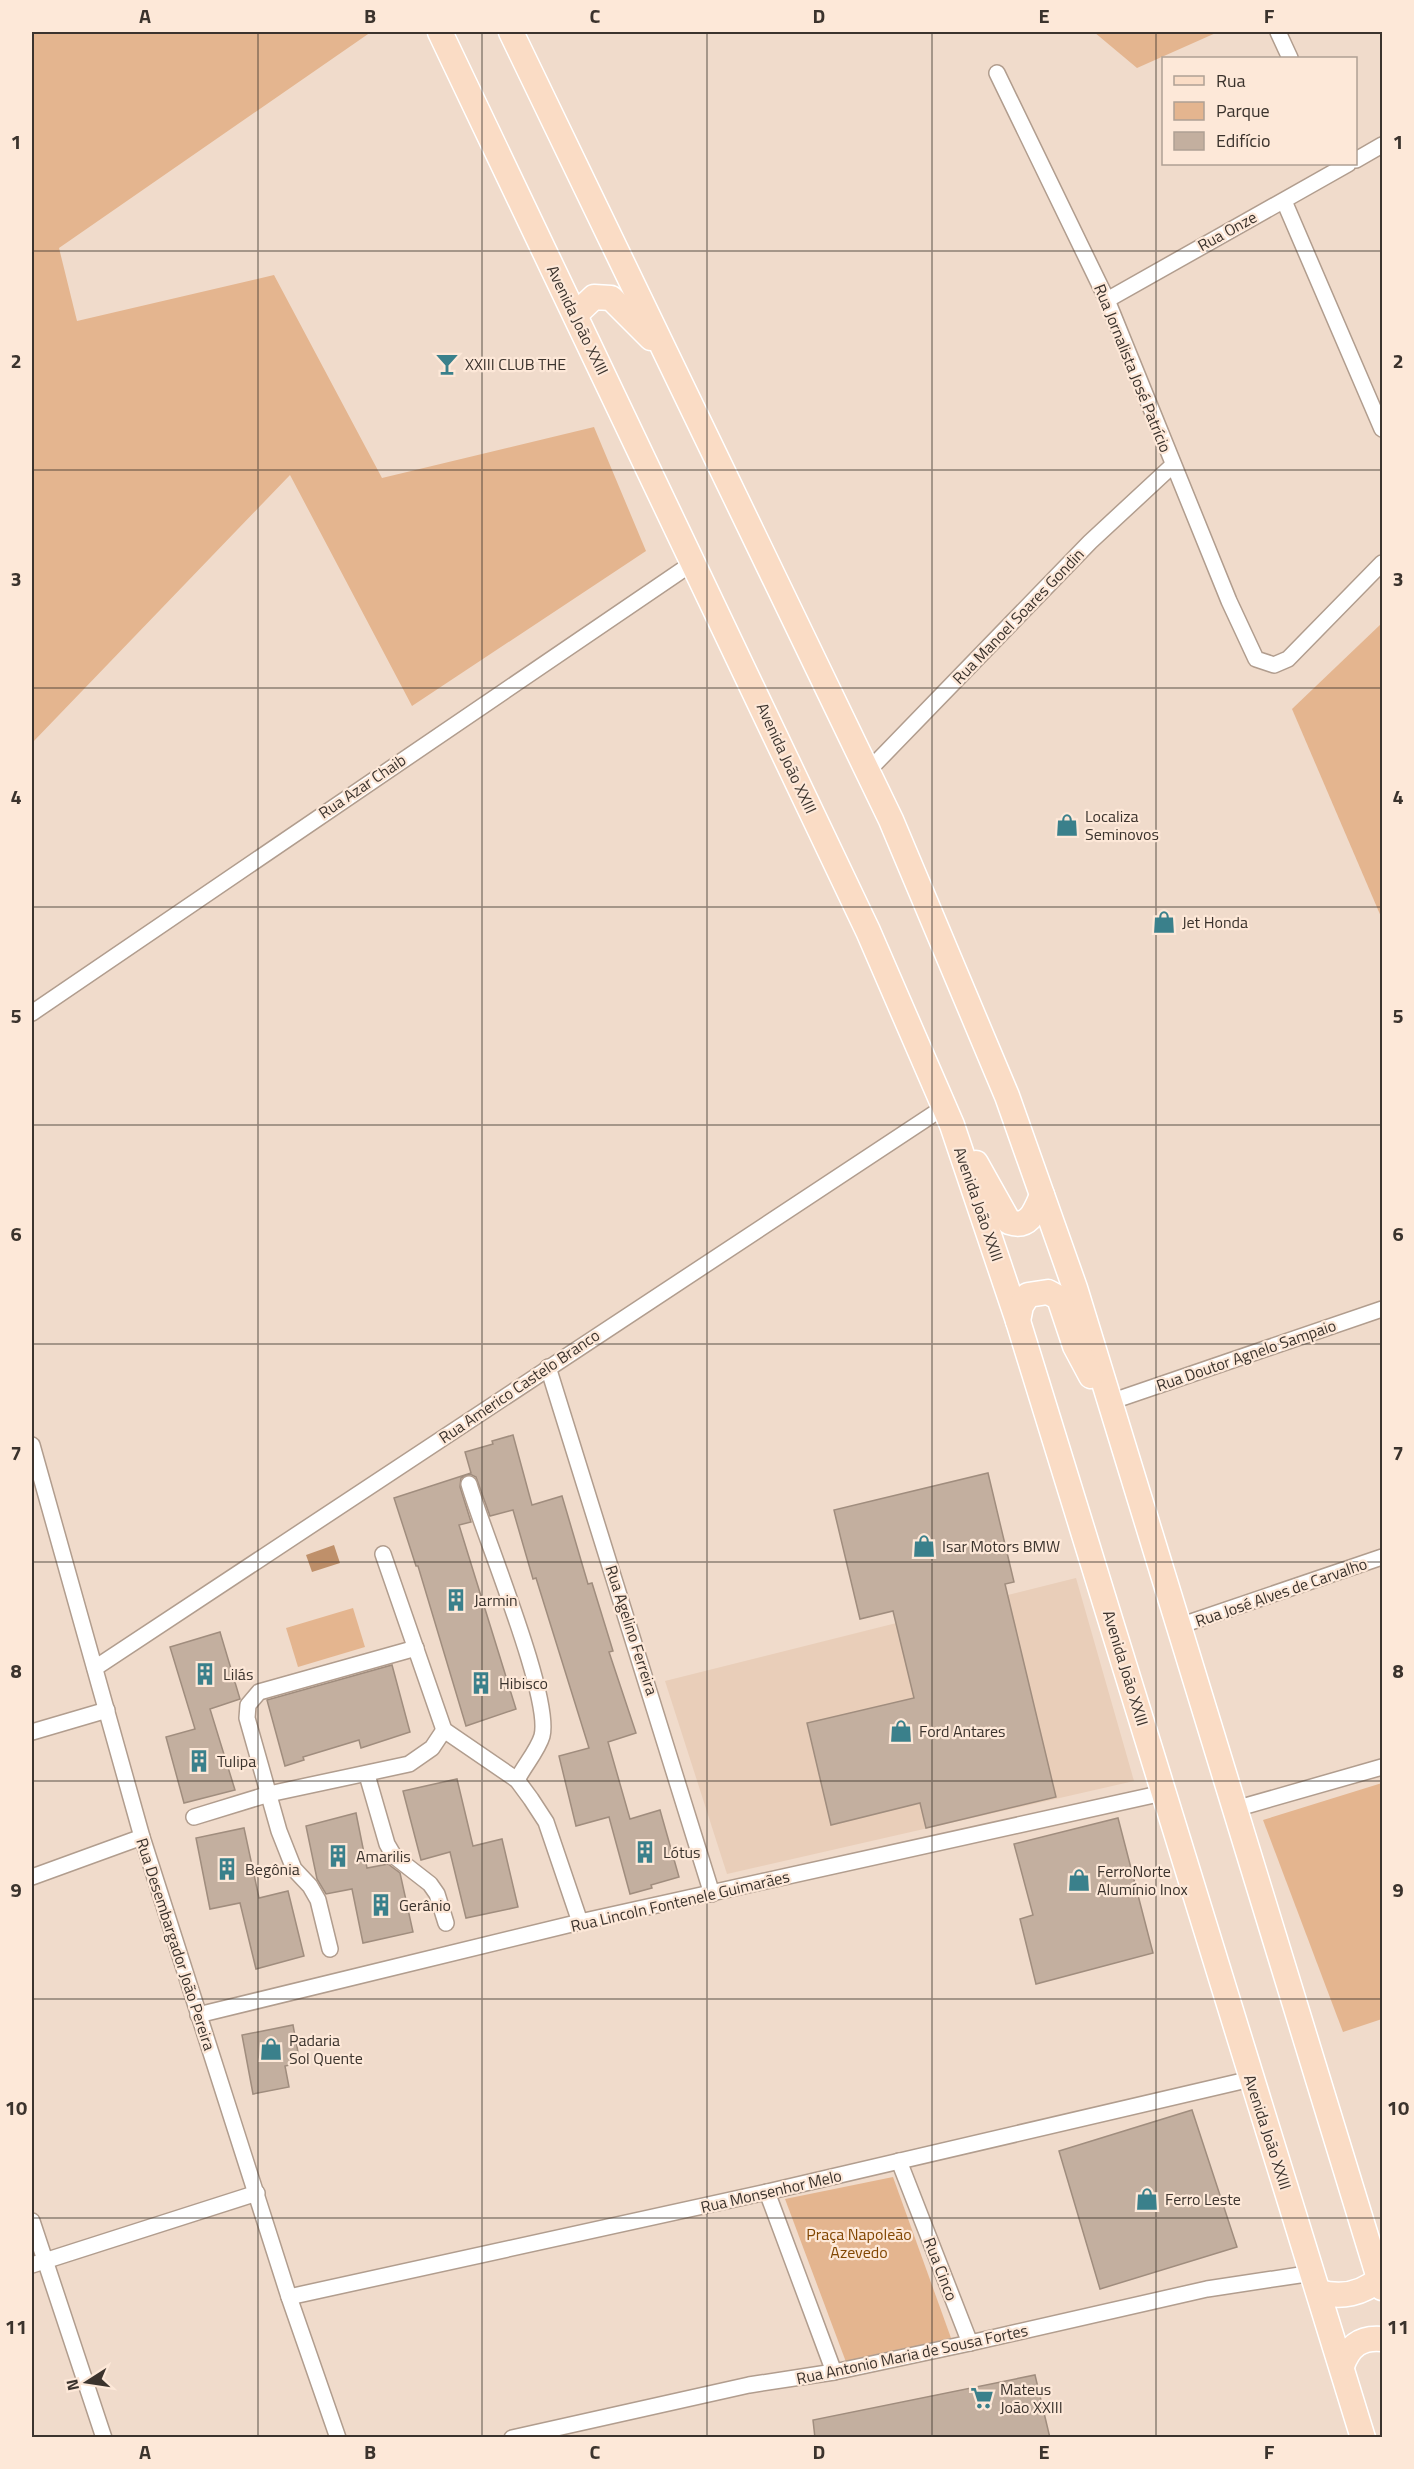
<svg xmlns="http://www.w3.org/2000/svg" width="1414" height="2469" viewBox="0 0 1414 2469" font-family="'Titillium Web',sans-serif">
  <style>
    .built { fill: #e9ceb9 }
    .green { fill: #e4b58f }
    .water { fill: #bf906a }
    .building { fill: #c3af9f; stroke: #a08d7e; stroke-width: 1.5 }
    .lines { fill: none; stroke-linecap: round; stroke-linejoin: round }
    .minor-casing { stroke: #b19d8e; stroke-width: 18 }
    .primary-casing { stroke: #fff; stroke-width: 27 }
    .minor { stroke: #fff; stroke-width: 15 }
    .primary { stroke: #fadcc5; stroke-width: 24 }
    .grid { fill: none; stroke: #3b332d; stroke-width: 1.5; stroke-opacity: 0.55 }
    .labels { text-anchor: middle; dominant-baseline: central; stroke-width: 4.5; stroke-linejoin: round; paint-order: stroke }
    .street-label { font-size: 16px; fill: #3b332d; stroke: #fde8d8 }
    .poi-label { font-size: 16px; fill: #3b332d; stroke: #fde8d8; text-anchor: start }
    .park-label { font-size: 16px; fill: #824702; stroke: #fde8d8 }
    .neatline { fill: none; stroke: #3b332d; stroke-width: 2 }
    .grid-label { font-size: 20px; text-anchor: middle; font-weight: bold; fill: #3b332d }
  </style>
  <rect width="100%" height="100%" fill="#f0dbcb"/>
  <polygon class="built" points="1076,1578 1134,1781 727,1874 665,1681"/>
  <g class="green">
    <polygon points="32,32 371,32 59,248 77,321 274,275 382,478 594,427 646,551 412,706 290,475 32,743"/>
    <polygon points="1094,32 1218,32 1137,68"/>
    <polygon points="1382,623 1382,919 1292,709"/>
    <polygon points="353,1608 365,1647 298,1667 286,1628"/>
    <polygon points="1382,1783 1382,2019 1343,2032 1263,1820"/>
    <polygon points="893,2177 951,2338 846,2362 785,2199"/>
  </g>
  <polygon class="water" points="334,1545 340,1563 312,1572 306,1555"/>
  <g class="building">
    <polygon points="513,1435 532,1505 562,1496 588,1584 592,1583 613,1651 609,1652 636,1733 608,1742 630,1819 660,1810 679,1877 651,1885 652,1888 630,1894 609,1817 576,1826 559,1756 589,1748 536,1578 533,1579 513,1510 490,1516 476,1477 470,1474 461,1478 460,1487 471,1522 459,1525 516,1709 466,1726 418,1566 416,1566 394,1498 471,1473 465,1452 493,1444 492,1441"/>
    <polygon points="988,1473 1014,1582 1005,1584 1056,1797 926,1828 920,1803 831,1825 807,1723 914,1698 893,1611 860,1619 834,1510"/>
    <polygon points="220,1632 240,1699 210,1709 235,1790 184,1803 166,1737 195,1729 170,1647"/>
    <polygon points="392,1665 410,1732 361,1748 359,1740 303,1757 304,1760 285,1766 267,1700"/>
    <polygon points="457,1779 473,1846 502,1839 518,1907 466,1918 450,1852 421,1860 403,1791"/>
    <polygon points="356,1813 367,1868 388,1864 400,1873 413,1932 363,1943 352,1889 326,1894 317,1879 306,1826"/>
    <polygon points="1118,1818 1153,1953 1036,1984 1020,1919 1033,1915 1014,1844"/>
    <polygon points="244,1828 259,1898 288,1891 304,1956 256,1969 240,1903 210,1909 196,1838"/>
    <polygon points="293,2025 300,2063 285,2066 289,2087 253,2094 242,2035"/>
    <polygon points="1192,2110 1237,2247 1100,2289 1059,2151"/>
    <polygon points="1035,2375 1050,2438 815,2438 813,2420"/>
  </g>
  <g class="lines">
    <g class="minor-casing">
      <g id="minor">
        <polyline points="1278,32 1290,58"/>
        <polyline points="997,73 1107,300 1229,601 1256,659 1274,665 1288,659 1382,563"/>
        <polyline points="1356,160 1382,145"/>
        <polyline points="1284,201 1382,429"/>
        <polyline points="1107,300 1348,164"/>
        <polyline points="868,771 1090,542 1173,465"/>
        <polyline points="32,1013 694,562"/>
        <polyline points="548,1367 712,1894"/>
        <polyline points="1110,1402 1382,1309"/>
        <polyline points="32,1445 142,1837 289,2297 338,2438"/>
        <path d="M 469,1484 C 483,1533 552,1697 542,1736 C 538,1750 524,1766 517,1780"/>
        <polyline points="383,1554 444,1730 517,1780 531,1799 546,1822 580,1922"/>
        <polyline points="1179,1626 1382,1557"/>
        <polyline points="95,1668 944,1107"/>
        <polyline points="32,1732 107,1710"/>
        <polyline points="367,1775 387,1844 394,1856 430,1884 437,1894 446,1923"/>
        <polyline points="1235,1809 1382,1767"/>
        <polyline points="194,1817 269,1794 409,1764 432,1748 444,1730"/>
        <polyline points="32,1877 142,1837"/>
        <polyline points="330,1949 318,1900 310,1886 294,1869 279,1831 247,1718 248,1705 259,1692 416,1648"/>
        <polyline points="198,2015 580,1922 1163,1793"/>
        <polyline points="899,2161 970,2343"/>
        <polyline points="767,2192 834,2372"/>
        <polyline points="32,2221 104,2438"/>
        <polyline points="32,2265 257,2193"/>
        <polyline points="289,2297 767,2192 1251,2079"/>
        <polyline points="512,2438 749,2385 834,2372 970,2343 1207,2289 1313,2273"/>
      </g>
    </g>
    <g class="primary-casing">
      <g id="primary">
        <polyline points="440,32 868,931 952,1125 1018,1321 1363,2438"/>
        <polyline points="511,32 891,820 1007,1096 1075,1288 1382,2288"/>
        <polyline points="576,314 594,297 611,298 651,338"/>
        <path d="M 976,1163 L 1009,1222 C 1029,1229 1035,1212 1042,1195"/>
        <polyline points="1018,1321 1021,1306 1028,1295 1048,1292 1059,1298 1075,1346 1091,1376"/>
        <path d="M 1319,2292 C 1341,2298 1363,2294 1380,2278"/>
        <path d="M 1342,2366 C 1349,2346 1361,2337 1382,2339"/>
      </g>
    </g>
    <use href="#minor" class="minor"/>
    <use href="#primary" class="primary"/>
  </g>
  <path class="grid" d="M 258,32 L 258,2438M 482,32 L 482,2438M 707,32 L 707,2438M 932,32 L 932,2438M 1156,32 L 1156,2438M 32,251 L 1382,251M 32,470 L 1382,470M 32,688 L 1382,688M 32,907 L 1382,907M 32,1125 L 1382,1125M 32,1344 L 1382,1344M 32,1562 L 1382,1562M 32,1781 L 1382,1781M 32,1999 L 1382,1999M 32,2218 L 1382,2218"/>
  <defs>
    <g id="bar-bare" transform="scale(1.8)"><path d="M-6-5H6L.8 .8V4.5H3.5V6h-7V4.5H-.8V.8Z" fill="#3a808b" stroke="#fde8d8" stroke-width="2.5" paint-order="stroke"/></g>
    <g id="shop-bare" transform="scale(1.8)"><path d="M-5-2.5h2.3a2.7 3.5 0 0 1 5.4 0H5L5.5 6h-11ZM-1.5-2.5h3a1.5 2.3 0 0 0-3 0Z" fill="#3a808b" stroke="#fde8d8" stroke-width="2.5" paint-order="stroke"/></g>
    <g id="building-bare" transform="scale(1.8)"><path d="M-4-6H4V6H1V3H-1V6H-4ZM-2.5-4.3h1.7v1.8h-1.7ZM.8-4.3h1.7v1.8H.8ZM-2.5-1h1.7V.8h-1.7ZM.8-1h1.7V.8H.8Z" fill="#3a808b" stroke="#fde8d8" stroke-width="2.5" paint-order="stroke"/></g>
    <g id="supermarket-bare" transform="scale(1.8)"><path d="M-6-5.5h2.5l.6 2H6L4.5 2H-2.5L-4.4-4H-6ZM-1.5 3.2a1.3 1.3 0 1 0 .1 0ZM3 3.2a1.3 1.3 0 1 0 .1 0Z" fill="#3a808b" stroke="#fde8d8" stroke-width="2.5" paint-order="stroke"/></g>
  </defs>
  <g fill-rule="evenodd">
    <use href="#bar-bare" x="447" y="364"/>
    <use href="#shop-bare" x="1067" y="825"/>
    <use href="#shop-bare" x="1164" y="922"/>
    <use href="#shop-bare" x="924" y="1546"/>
    <use href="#building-bare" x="456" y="1600"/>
    <use href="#building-bare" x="205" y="1674"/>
    <use href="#building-bare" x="481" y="1683"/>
    <use href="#shop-bare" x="901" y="1731"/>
    <use href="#building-bare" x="199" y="1761"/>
    <use href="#building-bare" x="645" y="1852"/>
    <use href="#building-bare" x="338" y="1856"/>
    <use href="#building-bare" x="227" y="1869"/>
    <use href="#shop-bare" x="1079" y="1880"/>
    <use href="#building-bare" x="381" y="1905"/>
    <use href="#shop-bare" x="271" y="2049"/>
    <use href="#shop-bare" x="1147" y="2199"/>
    <use href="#supermarket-bare" x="982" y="2398"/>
  </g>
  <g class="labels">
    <g class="street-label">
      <text transform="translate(1227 231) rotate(-29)">Rua Onze</text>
      <text transform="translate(578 320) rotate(64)">Avenida João XXIII</text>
      <text transform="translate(1133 368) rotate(68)">Rua Jornalista José Patrício</text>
      <text transform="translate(1018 616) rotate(-46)">Rua Manoel Soares Gondin</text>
      <text transform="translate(787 758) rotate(65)">Avenida João XXIII</text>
      <text transform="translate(362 786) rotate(-34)">Rua Azar Chaib</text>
      <text transform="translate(979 1204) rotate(71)">Avenida João XXIII</text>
      <text transform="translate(1246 1355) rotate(-19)">Rua Doutor Agnelo Sampaio</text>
      <text transform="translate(519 1386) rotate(-34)">Rua Americo Castelo Branco</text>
      <text transform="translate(1281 1592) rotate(-19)">Rua José Alves de Carvalho</text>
      <text transform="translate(632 1630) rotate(72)">Rua Agelino Ferreira</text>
      <text transform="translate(1126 1668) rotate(73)">Avenida João XXIII</text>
      <text transform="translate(680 1901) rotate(-13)">Rua Lincoln Fontenele Guimarães</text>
      <text transform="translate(176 1944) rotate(72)">Rua Desembargador João Pereira</text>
      <text transform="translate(1268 2132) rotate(72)">Avenida João XXIII</text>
      <text transform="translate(771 2191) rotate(-13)">Rua Monsenhor Melo</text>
      <text transform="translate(941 2269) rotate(69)">Rua Cinco</text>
      <text transform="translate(912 2354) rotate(-12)">Rua Antonio Maria de Sousa Fortes</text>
    </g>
    <g class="poi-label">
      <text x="465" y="364">XXIII CLUB THE</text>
      <text x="1085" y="816">Localiza<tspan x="1085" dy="18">Seminovos</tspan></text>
      <text x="1182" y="922">Jet Honda</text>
      <text x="942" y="1546">Isar Motors BMW</text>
      <text x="474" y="1600">Jarmin</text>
      <text x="223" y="1674">Lilás</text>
      <text x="499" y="1683">Hibisco</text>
      <text x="919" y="1731">Ford Antares</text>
      <text x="217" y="1761">Tulipa</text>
      <text x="663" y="1852">Lótus</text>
      <text x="356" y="1856">Amarilis</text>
      <text x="245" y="1869">Begônia</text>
      <text x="1097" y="1871">FerroNorte<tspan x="1097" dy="18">Alumínio Inox</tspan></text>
      <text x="399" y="1905">Gerânio</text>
      <text x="289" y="2040">Padaria<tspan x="289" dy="18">Sol Quente</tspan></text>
      <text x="1165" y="2199">Ferro Leste</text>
      <text x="1000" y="2389">Mateus<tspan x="1000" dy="18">João XXIII</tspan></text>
    </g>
    <g class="park-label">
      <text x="859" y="2234">Praça Napoleão<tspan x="859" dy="18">Azevedo</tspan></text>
    </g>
  </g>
  <rect width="1414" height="2469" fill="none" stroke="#fde8d8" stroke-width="66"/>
  <rect x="1162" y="57" width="195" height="108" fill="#fde8d8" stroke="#afa094" stroke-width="1.5"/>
  <rect x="1174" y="76" width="30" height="9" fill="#fadcc5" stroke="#afa094" stroke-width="1.5"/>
  <text x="1216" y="87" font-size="18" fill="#3b332d">Rua</text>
  <rect x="1174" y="102" width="30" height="18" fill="#e4b58f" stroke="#afa094" stroke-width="1.5"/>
  <text x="1216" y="117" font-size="18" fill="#3b332d">Parque</text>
  <rect x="1174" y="132" width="30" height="18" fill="#c3af9f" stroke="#afa094" stroke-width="1.5"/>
  <text x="1216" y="147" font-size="18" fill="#3b332d">Edifício</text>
  <g transform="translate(87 2382) rotate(258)" stroke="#fde8d8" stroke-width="4.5" paint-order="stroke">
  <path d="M0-4.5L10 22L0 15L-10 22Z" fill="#3b332d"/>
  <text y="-9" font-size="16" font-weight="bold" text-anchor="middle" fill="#3b332d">N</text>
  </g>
  <rect x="33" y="33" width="1348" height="2403" class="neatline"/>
  <g class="grid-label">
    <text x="145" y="23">A</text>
    <text x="370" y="23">B</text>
    <text x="595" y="23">C</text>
    <text x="819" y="23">D</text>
    <text x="1044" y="23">E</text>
    <text x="1269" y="23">F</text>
    <text x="16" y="149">1</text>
    <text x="1398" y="149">1</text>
    <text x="16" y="368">2</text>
    <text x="1398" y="368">2</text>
    <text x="16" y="586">3</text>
    <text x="1398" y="586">3</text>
    <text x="16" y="804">4</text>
    <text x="1398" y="804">4</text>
    <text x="16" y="1023">5</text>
    <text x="1398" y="1023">5</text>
    <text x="16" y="1241">6</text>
    <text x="1398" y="1241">6</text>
    <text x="16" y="1460">7</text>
    <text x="1398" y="1460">7</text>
    <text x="16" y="1678">8</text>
    <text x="1398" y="1678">8</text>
    <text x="16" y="1897">9</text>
    <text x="1398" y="1897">9</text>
    <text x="16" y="2115">10</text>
    <text x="1398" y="2115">10</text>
    <text x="16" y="2334">11</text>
    <text x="1398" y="2334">11</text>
    <text x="145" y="2459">A</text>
    <text x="370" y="2459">B</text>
    <text x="595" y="2459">C</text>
    <text x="819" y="2459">D</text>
    <text x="1044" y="2459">E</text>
    <text x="1269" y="2459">F</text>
  </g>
</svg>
